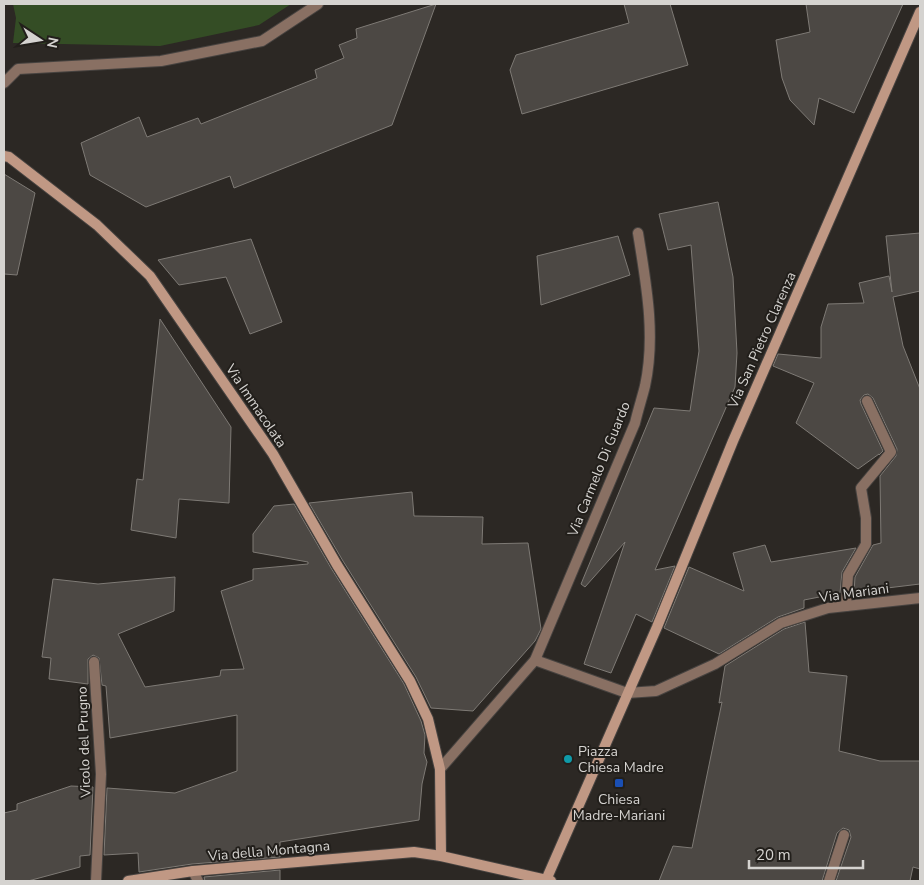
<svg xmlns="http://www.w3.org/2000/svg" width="924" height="885" viewBox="0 0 924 885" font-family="'Nunito Sans',sans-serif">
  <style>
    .green { fill: #344d25 }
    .building { fill: #4c4844; stroke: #7e7a75 }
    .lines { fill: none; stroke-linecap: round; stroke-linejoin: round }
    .street-casing { stroke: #474340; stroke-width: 12 }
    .secondary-casing { stroke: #474340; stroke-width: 12 }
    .street { stroke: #897063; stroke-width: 10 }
    .secondary { stroke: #c09884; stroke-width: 10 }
    .culture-dot { fill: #0f9aa8; stroke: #221f1b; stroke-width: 2 }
    .transit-dot { fill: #1a4fb4; stroke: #221f1b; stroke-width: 2 }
    .labels { text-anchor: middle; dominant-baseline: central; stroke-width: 4; stroke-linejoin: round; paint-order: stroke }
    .street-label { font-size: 14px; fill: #d5d3d0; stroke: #221f1b }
    .poi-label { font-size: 14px; fill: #d5d3d0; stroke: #221f1b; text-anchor: start }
  </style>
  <rect width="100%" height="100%" fill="#2c2824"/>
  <polygon class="green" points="13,4 291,4 259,25 160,46 13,43 16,18"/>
  <g class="building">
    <polygon points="436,4 392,125 234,188 230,176 146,207 90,175 81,143 139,117 147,137 198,118 201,124 317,78 315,70 344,58 339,45 357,38 356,29"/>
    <polygon points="624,4 670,4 688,65 522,114 510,70 516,55 629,23"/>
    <polygon points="806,4 903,4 854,113 819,98 814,125 790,100 782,78 776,40 810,32"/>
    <polygon points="4,174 35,193 17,275 4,274"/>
    <polygon points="718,202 733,277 737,353 735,387 655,570 675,566 652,622 636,614 611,673 584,664 625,542 585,587 581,584 654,408 690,411 699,351 691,245 668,250 659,214"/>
    <polygon points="920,233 920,291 893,297 903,346 920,389 920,584 854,592 855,577 873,545 881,543 880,476 896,456 897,449 873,398 868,394 864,395 860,400 861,404 883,451 879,455 879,454 858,469 796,423 814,383 773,366 778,354 821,358 821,327 828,304 864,303 859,283 889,276 892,292 886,236"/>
    <polygon points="618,236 630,275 541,305 537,256"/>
    <polygon points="251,239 282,322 250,334 226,277 179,285 158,260"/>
    <polygon points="160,319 231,427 229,503 179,499 176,538 131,530 137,479 143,480"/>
    <polygon points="412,492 414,516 483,517 482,544 528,543 541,629 535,641 473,711 431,708 416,677 343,561 309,503"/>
    <polygon points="294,504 331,568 404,684 421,721 425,735 424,753 427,762 422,784 419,820 280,842 280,857 192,864 139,872 138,853 104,855 107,788 175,793 237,771 237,715 110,738 106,686 102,685 99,658 93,655 88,659 88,684 49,679 51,658 42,657 53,579 98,584 175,577 174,611 118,634 145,687 220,676 221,670 244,669 221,591 253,580 253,569 308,564 308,562 253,552 253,534 274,506"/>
    <polygon points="765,545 771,562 856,548 842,572 840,593 804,600 804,608 778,617 719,654 664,628 689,567 744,591 733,553"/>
    <polygon points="805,622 809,672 847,676 839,751 880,761 920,761 920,869 913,867 910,881 836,881 851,837 849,830 843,828 837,833 822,881 659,881 673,846 692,848 722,702 719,703 725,666 784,629"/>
    <polygon points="71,786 93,787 90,855 80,856 80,867 28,881 4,881 4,813 17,810 17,804"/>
    <polygon points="280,870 280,881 205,881 204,877"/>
  </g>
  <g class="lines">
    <g class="street-casing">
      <g id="street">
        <polyline points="4,83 18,69 161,61 262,41 318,4"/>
        <polyline points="846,606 848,575 866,544 866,518 861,488 891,452 867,401"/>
        <polyline points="535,660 627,693 656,691 715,664 781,623 828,608 920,598"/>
        <polyline points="94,662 101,774 96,881"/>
        <path d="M 440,769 L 535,660 L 635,423 C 638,410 642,398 645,386 C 656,335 646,283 638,233"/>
        <polyline points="193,871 198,881"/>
        <polyline points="829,881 844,835"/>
      </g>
    </g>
    <g class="secondary-casing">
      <g id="secondary">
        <polyline points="4,156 9,157 97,225 150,276 273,454 337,565 410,681 428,719 440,769 441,856"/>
        <polyline points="546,880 657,627 733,441 920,12"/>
        <polyline points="128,881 193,871 414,852 441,856 551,881"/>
      </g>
    </g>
    <use href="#street" class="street"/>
    <use href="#secondary" class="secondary"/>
  </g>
  <circle class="culture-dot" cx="568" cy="759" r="5"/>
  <rect class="transit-dot" x="614" y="778" width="10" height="10" rx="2.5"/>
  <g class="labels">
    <g class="street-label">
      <text transform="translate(762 340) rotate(-66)">Via San Pietro Clarenza</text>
      <text transform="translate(256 406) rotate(56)">Via Immacolata</text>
      <text transform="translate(599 469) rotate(-68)">Via Carmelo Di Guardo</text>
      <text transform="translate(854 593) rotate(-8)">Via Mariani</text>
      <text transform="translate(84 742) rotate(-92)">Vicolo del Prugno</text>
      <text transform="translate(269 851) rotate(-5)">Via della Montagna</text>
    </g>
    <g class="poi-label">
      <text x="578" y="751">Piazza<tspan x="578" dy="16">Chiesa Madre</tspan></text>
      <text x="619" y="799" text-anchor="middle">Chiesa<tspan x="619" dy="16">Madre-Mariani</tspan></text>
    </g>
  </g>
  <rect width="924" height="885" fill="none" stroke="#d5d3d0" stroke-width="10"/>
  <g transform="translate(40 40) rotate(102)" stroke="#221f1b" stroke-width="4" paint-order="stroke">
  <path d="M0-4L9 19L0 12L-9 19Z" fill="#d5d3d0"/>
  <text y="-8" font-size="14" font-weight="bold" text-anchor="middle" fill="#d5d3d0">N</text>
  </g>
  <path d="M749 860v8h114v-8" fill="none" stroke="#d5d3d0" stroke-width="2.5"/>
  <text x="756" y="860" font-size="15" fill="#d5d3d0" stroke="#221f1b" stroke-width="4" paint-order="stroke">20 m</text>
</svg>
